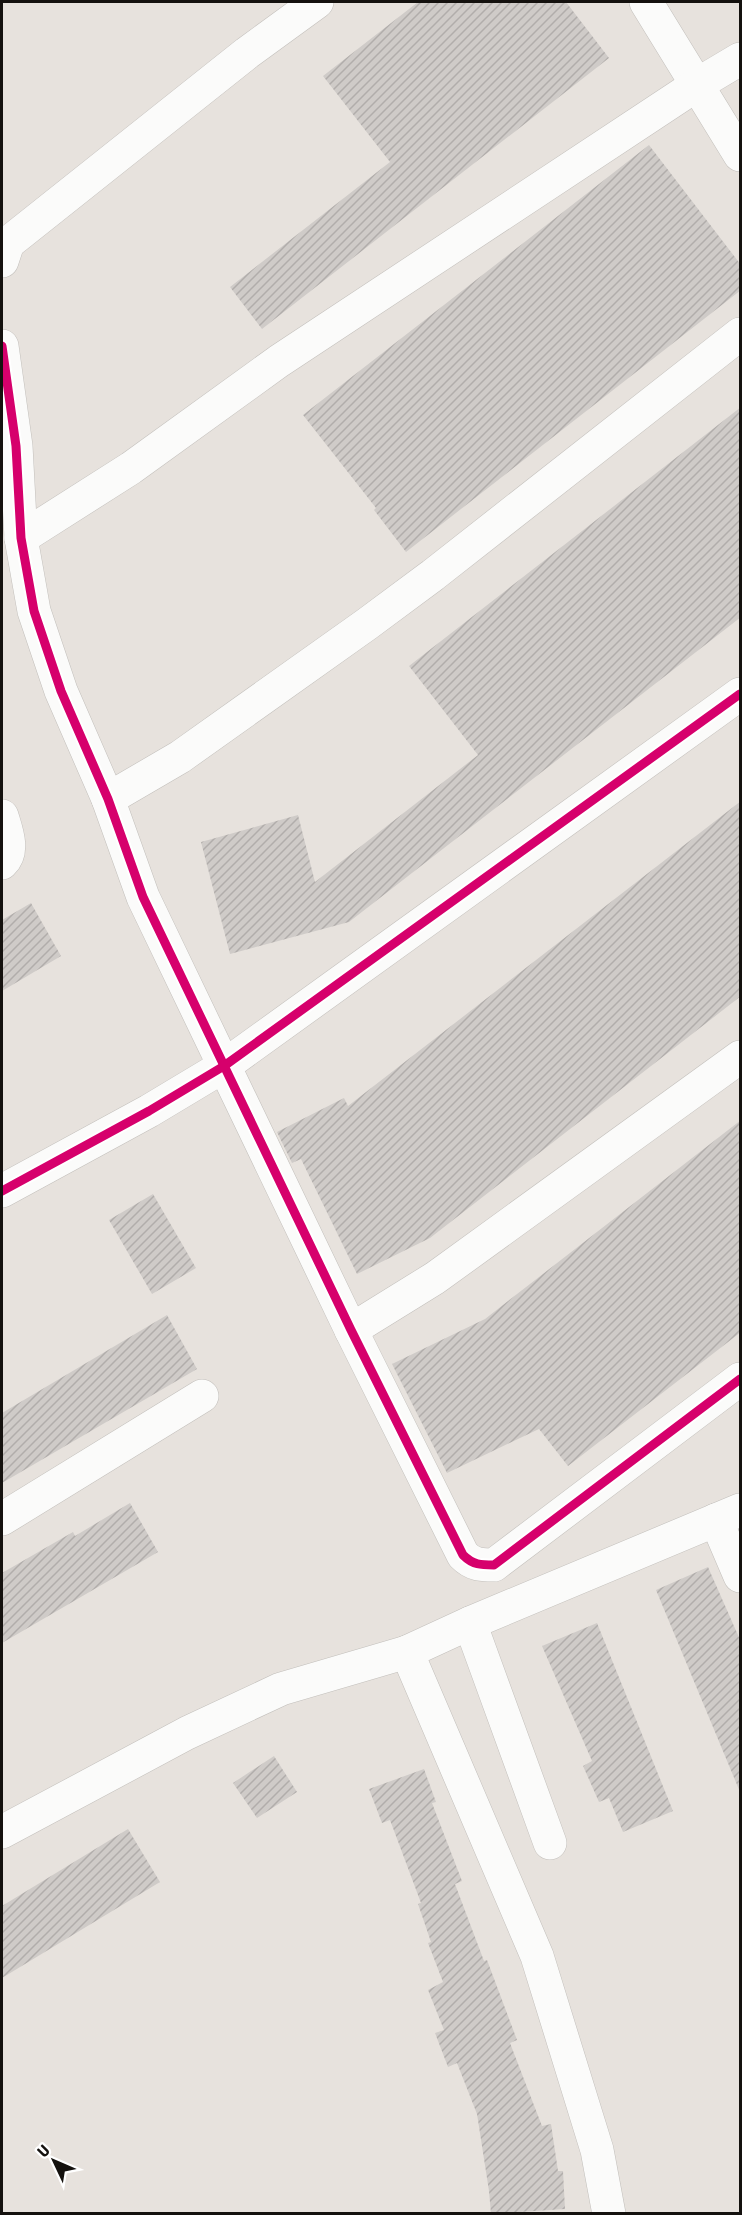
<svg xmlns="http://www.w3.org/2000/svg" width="742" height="2215" viewBox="0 0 742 2215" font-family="'Asap Condensed',sans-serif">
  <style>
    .building { fill: url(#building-hatch) }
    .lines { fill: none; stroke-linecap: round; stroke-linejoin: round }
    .minor-casing { stroke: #c2bfbb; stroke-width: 34 }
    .minor { stroke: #fbfbfa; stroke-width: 33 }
    .cycleway-casing { stroke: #fff; stroke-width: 13 }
    .cycleway { stroke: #d6006c; stroke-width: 9 }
  </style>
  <defs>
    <pattern id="building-hatch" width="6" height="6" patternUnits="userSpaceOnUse" patternTransform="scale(1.5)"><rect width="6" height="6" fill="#cfcbc8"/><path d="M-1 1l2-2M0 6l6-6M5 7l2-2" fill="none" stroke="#b1adab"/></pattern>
  </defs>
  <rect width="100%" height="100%" fill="#e7e2dd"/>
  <g class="building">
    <polygon points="418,2 566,2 609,58 262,329 230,287 390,162 323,76"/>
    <polygon points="649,145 741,265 741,290 406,552 374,510 376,508 303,415"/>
    <polygon points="741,407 741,617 349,922 230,954 201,842 298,815 315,882 478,755 409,666"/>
    <polygon points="741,801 741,996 430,1238 357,1274 301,1159 292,1163 277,1132 344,1098 348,1106"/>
    <polygon points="31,903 61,956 2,991 2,920"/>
    <polygon points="741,1120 741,1332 568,1466 539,1429 447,1473 392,1364 485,1319"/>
    <polygon points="153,1194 196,1268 152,1294 109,1220"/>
    <polygon points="167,1315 197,1369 2,1483 2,1413"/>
    <polygon points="130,1503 158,1552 2,1643 2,1573 73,1532 75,1536"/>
    <polygon points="708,1567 741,1642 740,1792 656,1590"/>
    <polygon points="597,1623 673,1811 623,1832 609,1798 599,1802 583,1766 592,1761 542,1646"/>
    <polygon points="274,1756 297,1792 257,1818 233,1783"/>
    <polygon points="424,1769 436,1802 432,1803 462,1881 455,1884 484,1961 487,1960 517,2040 510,2043 542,2126 551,2124 558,2171 563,2171 565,2209 491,2214 489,2191 477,2114 457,2063 448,2067 435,2033 444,2030 428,1990 443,1982 428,1943 431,1942 418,1904 421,1903 390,1820 382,1823 369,1789"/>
    <polygon points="128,1829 160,1882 2,1978 2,1906"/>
  </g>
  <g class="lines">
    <g class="minor-casing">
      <g id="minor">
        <polyline points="646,2 740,155"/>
        <polyline points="2,261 8,243 247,53 317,2"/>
        <path d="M 2,346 L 16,446 L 21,538 L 34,611 L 61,691 L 108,799 L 143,897 L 351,1330 L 463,1555 C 473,1565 481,1565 494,1565 L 740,1379"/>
        <polyline points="21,538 131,468 279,361 698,84 740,59"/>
        <polyline points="108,799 180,757 367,624 433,575 740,334"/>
        <path d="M 2,816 C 6,830 15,851 2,863"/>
        <polyline points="2,1191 149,1111 224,1066 740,694"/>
        <polyline points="351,1330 435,1278 740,1057"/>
        <polyline points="2,1519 202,1396"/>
        <polyline points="716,1520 740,1576"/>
        <polyline points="470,1623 550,1843"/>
        <polyline points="407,1652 537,1956 597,2150 609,2214"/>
        <polyline points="2,1832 187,1733 281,1689 407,1652 470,1623 740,1510"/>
      </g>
    </g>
    <use href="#minor" class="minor"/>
    <g class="cycleway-casing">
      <g id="cycleway">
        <path d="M 2,346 L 16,446 L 21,538 L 34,611 L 61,691 L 108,799 L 143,897 L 351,1330 L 463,1555 C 473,1565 481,1565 494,1565 L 740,1379"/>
        <polyline points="2,1191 149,1111 224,1066 740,694"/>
      </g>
    </g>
    <use href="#cycleway" class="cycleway"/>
  </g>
  <rect width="742" height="2215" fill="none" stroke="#14110e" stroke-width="6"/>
  <g transform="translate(54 2161) rotate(314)" stroke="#ffffff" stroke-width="4.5" paint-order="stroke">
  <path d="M0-4.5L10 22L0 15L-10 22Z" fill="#14110e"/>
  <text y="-9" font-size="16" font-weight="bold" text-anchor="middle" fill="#14110e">U</text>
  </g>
</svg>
